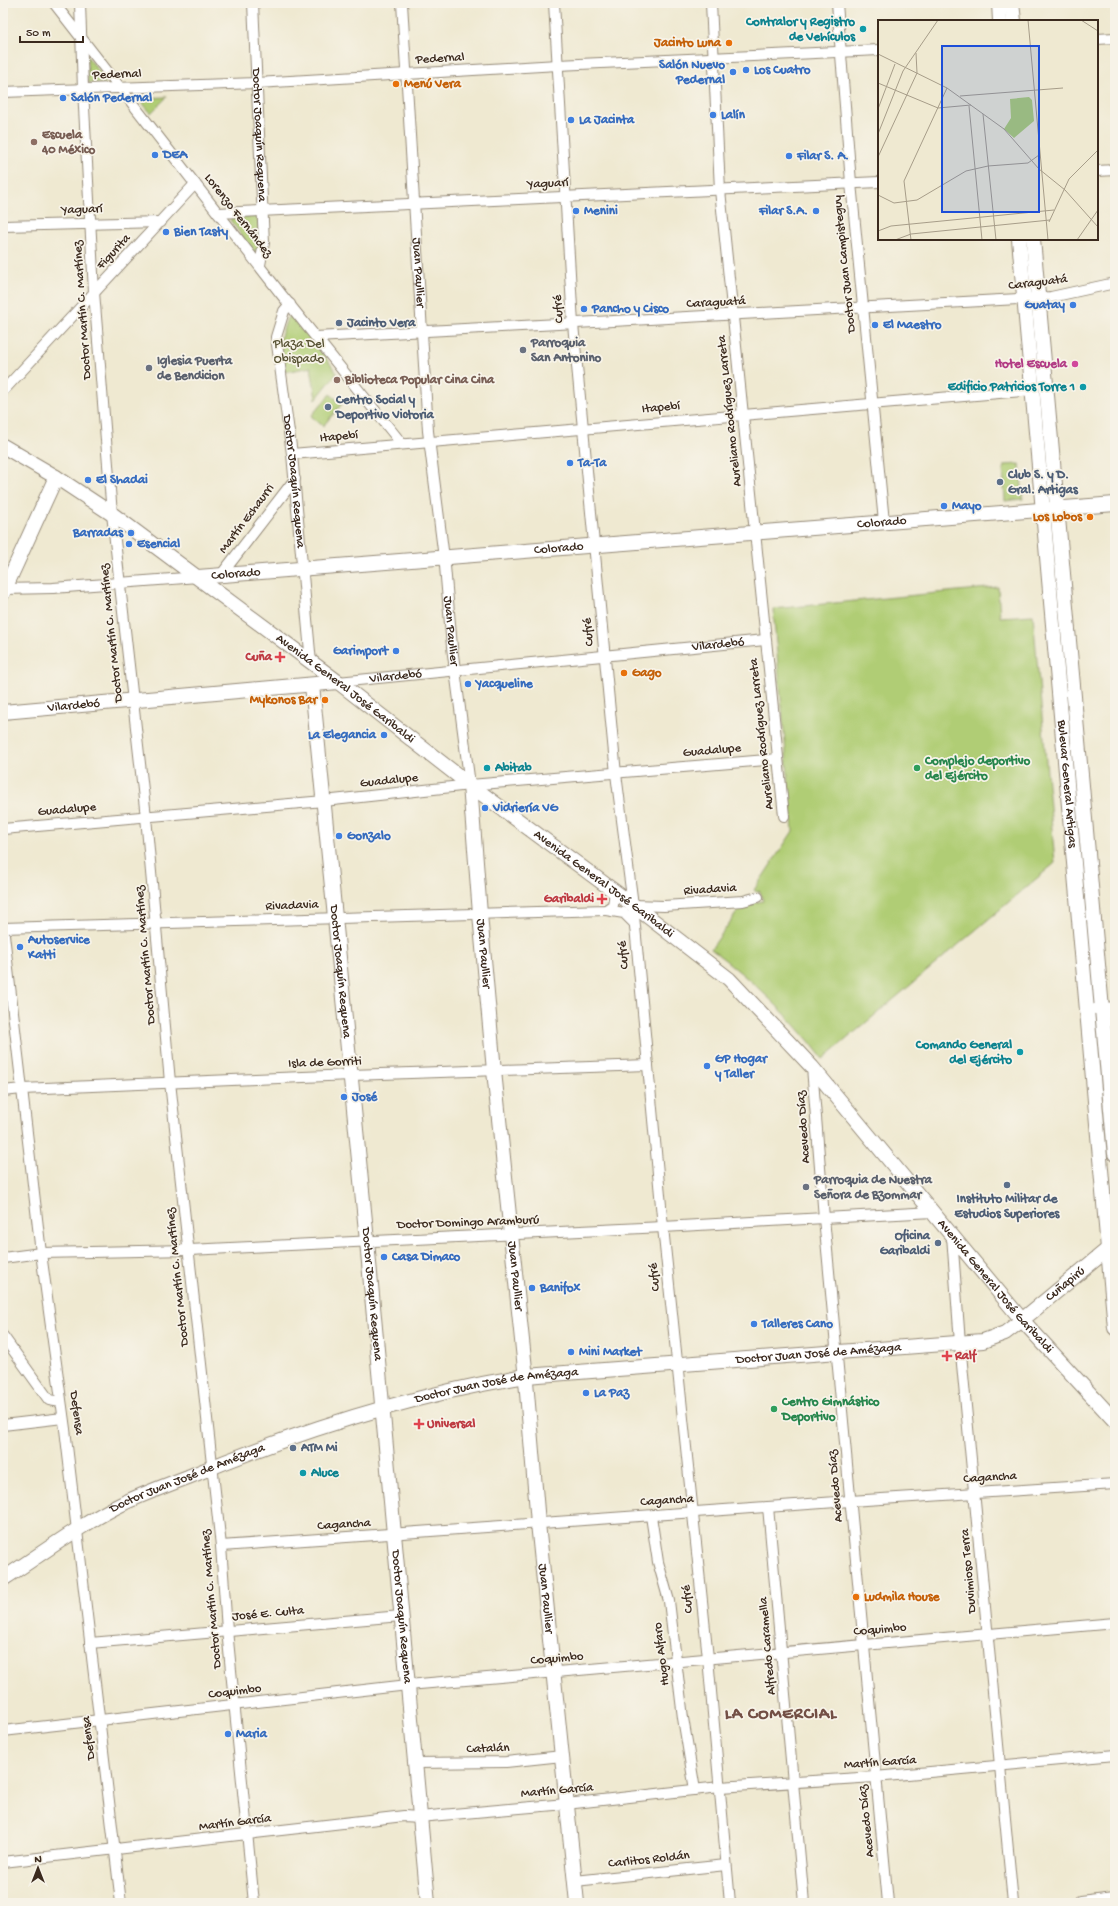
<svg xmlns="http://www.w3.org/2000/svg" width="1118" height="1906" viewBox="0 0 1118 1906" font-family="'Gochi Hand',sans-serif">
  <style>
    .green { fill: #b0cd74; stroke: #767c49 }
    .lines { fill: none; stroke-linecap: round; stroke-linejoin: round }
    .street-casing { stroke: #958a78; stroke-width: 12 }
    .secondary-casing { stroke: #958a78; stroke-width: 16 }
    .street { stroke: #fff; stroke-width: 10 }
    .secondary { stroke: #fff; stroke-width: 14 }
    .culture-dot { fill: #0f9aa8; stroke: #f7f3e8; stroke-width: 1.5 }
    .food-dot { fill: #e8710a; stroke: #f7f3e8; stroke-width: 1.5 }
    .shop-dot { fill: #3f7fe0; stroke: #f7f3e8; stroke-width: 1.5 }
    .education-dot { fill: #8d6e63; stroke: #f7f3e8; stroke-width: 1.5 }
    .service-dot { fill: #5c6f8a; stroke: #f7f3e8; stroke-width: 1.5 }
    .worship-dot { fill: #6b7280; stroke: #f7f3e8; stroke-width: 1.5 }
    .hotel-dot { fill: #d1479c; stroke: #f7f3e8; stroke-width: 1.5 }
    .health-dot { fill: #e0444e; stroke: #f7f3e8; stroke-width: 1.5 }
    .leisure-dot { fill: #2e9e5b; stroke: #f7f3e8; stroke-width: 1.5 }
    .labels { text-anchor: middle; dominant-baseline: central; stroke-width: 3.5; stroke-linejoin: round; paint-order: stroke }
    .culture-label { font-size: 13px; font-weight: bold; fill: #0d838f; stroke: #f7f3e8; text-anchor: end }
    .food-label { font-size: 13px; font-weight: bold; fill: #c56008; stroke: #f7f3e8; text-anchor: end }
    .street-label { font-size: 13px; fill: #3b2a1e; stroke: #f7f3e8 }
    .shop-label { font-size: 13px; font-weight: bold; fill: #366cbe; stroke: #f7f3e8; text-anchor: start }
    .education-label { font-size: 13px; font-weight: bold; fill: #785e54; stroke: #f7f3e8; text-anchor: start }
    .service-label { font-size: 13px; font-weight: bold; fill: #4e5e75; stroke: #f7f3e8; text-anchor: start }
    .worship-label { font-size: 13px; font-weight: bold; fill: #5b616d; stroke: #f7f3e8; text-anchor: start }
    .park-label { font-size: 13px; fill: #585334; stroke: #f7f3e8 }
    .hotel-label { font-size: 13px; font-weight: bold; fill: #b23c85; stroke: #f7f3e8; text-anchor: end }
    .health-label { font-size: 13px; font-weight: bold; fill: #be3a42; stroke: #f7f3e8; text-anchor: end }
    .leisure-label { font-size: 13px; font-weight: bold; fill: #27864d; stroke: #f7f3e8; text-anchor: start }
    .district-label { font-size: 17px; font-weight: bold; letter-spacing: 1px; fill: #734f45; stroke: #f7f3e8 }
    .inset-road { fill: none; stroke: #a79d89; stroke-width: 1 }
    .view { fill: #1d4ed8; fill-opacity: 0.15; stroke: #1d4ed8; stroke-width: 2 }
    .inset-edge { fill: none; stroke: #3b2a1e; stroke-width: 2 }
  </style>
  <rect width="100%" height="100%" fill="#f7f3e8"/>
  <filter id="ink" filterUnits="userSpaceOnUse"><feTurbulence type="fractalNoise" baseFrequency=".025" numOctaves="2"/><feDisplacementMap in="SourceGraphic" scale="8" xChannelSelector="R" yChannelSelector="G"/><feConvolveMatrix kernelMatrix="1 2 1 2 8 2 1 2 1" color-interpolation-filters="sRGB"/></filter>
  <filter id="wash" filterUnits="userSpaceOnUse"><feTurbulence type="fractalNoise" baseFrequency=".012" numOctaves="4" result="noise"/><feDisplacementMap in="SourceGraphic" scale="16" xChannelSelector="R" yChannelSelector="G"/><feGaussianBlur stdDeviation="0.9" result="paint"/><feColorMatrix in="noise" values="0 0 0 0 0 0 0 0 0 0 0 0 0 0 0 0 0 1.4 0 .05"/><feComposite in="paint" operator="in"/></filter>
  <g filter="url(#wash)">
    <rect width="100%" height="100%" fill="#efe9d1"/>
    <g class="green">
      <polygon points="87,56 106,80 106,83 88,83"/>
      <polygon points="167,97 151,113 138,98"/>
      <polygon points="257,216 258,217 260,248 256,252 254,252 230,220 232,217"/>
      <polygon points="293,315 296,317 337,373 316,399 311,367 285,372 280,339 287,318"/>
      <polygon points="330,394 342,404 323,426 311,416"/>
      <polygon points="1020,464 1023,499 1005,501 1003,468 1005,468 1004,465"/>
      <path d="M 998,587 L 1000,617 L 1033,615 L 1055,863 L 823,1059 C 792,1017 753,981 711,949 L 743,904 L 763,901 L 760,891 L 756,892 L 754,890 L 793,831 L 773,609 Z"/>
    </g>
  </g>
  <g filter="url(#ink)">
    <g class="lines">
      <g class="street-casing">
        <g id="street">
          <polyline points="54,3 281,294 402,444"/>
          <polyline points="80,3 83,89 94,292 112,514 146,817 170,1082 221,1546 227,1630 254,1903"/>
          <path id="s1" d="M 253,3 L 264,243 L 260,265"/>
          <path id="s2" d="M 402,3 L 428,431 L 445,566 L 452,647 L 470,785"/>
          <polyline points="554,3 573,324 616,774 633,905 663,1227 708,1658 730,1903"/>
          <polyline points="711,3 720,190 784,816"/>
          <polyline points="837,3 851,183 884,522"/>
          <polyline points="1097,39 1115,38"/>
          <polyline points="3,92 257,83 558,65 879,50"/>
          <polyline points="1097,171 1115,170"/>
          <polyline points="218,213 879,182"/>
          <polyline points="3,226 161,222"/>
          <path id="s3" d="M 290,304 L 284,311 L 276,337 L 292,454 L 311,663"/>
          <polyline points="316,337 1038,298 1051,297 1115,283"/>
          <polyline points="3,391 195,184"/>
          <polyline points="292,454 1033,390"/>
          <polyline points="221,575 295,479"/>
          <polyline points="3,589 53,588 198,577"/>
          <path id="s4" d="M 338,682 L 765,640"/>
          <polyline points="3,829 324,801 470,785 778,759"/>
          <polyline points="633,905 664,906 743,901 758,897"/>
          <polyline points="606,910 624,913 634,923"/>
          <polyline points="3,926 41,1253 65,1429 121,1903"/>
          <polyline points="3,928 606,910 613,905 615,892"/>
          <polyline points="1095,1009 1115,1007"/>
          <polyline points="812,1067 824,1218 888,1903"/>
          <polyline points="3,1091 22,1089 351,1075 648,1065"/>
          <polyline points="952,1236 960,1343 1013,1903"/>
          <polyline points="3,1258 41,1253 189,1250 663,1227 933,1212"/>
          <polyline points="3,1336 49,1400 61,1402"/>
          <polyline points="3,1425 63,1418"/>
          <polyline points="768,1507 804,1903"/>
          <polyline points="651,1516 658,1562 669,1601 683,1718 695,1790"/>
          <polyline points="221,1546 850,1501 1115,1484"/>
          <polyline points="90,1643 401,1616"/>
          <polyline points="3,1731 408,1685 1115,1623"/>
          <polyline points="415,1763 506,1762 562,1756"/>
          <polyline points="3,1862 404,1816 419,1817 566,1804 720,1787 875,1777 1115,1755"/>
          <polyline points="575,1881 726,1865"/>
        </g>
      </g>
      <g class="secondary-casing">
        <g id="secondary">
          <polyline points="999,3 1000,21"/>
          <polyline points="1012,3 1014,21"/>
          <path id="s5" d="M 1019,239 L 1115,1328"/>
          <polyline points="1033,239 1115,1154"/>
          <path id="s6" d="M 3,446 L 56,477 L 112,514 L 338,682 L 470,785 L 633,905 L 729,979 L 812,1067 L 1022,1320 L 1115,1421"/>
          <path id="s7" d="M 198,577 L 1115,504"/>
          <polyline points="3,593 56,477"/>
          <path id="s8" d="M 312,685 L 367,1241 L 428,1903"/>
          <path id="s9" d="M 3,712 L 338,682"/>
          <path id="s10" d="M 470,785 L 480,914 L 494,1071 L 525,1369 L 538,1523 L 577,1903"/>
          <path id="s11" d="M 3,1579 C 43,1553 84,1522 126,1502 C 146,1493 167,1485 188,1477 C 296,1432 410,1395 526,1376 L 983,1341 L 1005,1333 L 1022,1320 L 1108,1249"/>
          <polyline points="1080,1903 1115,1899"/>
        </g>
      </g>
      <use href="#street" class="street"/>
      <use href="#secondary" class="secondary"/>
    </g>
  </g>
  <g class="culture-dot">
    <circle cx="863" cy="29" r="4"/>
    <circle cx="1083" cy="387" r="4"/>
    <circle cx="487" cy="768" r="4"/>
    <circle cx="1020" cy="1052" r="4"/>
    <circle cx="303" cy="1473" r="4"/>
  </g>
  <g class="food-dot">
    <circle cx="729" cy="43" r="4"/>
    <circle cx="396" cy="84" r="4"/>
    <circle cx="1090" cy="517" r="4"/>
    <circle cx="624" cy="673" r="4"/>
    <circle cx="325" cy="700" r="4"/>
    <circle cx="856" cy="1597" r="4"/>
  </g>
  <g class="shop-dot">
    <circle cx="746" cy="70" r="4"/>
    <circle cx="733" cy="72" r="4"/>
    <circle cx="63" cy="98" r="4"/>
    <circle cx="713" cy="115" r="4"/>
    <circle cx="571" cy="120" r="4"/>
    <circle cx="155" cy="155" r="4"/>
    <circle cx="789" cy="156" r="4"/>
    <circle cx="576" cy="211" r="4"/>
    <circle cx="816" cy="211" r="4"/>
    <circle cx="166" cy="232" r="4"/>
    <circle cx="1073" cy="305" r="4"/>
    <circle cx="584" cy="309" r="4"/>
    <circle cx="875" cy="325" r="4"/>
    <circle cx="570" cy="463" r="4"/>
    <circle cx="88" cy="480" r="4"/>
    <circle cx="944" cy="506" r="4"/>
    <circle cx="131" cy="533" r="4"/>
    <circle cx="129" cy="544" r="4"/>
    <circle cx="396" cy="651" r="4"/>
    <circle cx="468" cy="684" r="4"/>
    <circle cx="384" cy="735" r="4"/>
    <circle cx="485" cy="808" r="4"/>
    <circle cx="339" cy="836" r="4"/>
    <circle cx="20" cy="947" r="4"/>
    <circle cx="707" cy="1066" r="4"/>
    <circle cx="344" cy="1097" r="4"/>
    <circle cx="384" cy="1257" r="4"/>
    <circle cx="532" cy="1288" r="4"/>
    <circle cx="754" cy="1324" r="4"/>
    <circle cx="571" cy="1352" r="4"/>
    <circle cx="586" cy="1393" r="4"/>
    <circle cx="228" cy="1734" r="4"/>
  </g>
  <g class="education-dot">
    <circle cx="34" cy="142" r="4"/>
    <circle cx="337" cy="380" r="4"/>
  </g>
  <g class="service-dot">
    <circle cx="339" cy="323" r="4"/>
    <circle cx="328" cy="407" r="4"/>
    <circle cx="1000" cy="482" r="4"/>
    <circle cx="1007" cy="1185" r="4"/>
    <circle cx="938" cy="1243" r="4"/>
    <circle cx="293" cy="1448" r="4"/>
  </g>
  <g class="worship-dot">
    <circle cx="523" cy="350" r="4"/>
    <circle cx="149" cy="368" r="4"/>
    <circle cx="806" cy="1187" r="4"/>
  </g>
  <circle class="hotel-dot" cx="1075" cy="364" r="4"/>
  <g class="health-dot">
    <path d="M278 651h4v4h4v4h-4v4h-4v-4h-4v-4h4z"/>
    <path d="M600 893h4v4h4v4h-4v4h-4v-4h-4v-4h4z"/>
    <path d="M945 1350h4v4h4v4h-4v4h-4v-4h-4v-4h4z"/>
    <path d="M417 1418h4v4h4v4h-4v4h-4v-4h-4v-4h4z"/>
  </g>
  <g class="leisure-dot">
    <circle cx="917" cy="768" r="4"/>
    <circle cx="774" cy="1409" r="4"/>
  </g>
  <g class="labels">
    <g class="culture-label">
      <text x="855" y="22">Contralor y Registro<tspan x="855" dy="15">de Vehículos</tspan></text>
      <text x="1075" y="387">Edificio Patricios Torre 1</text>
      <text x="495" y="768" text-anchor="start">Abitab</text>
      <text x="1012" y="1045">Comando General<tspan x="1012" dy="15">del Ejército</tspan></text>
      <text x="311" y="1473" text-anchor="start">Aluce</text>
    </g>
    <g class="food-label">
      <text x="721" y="43">Jacinto Luna</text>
      <text x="404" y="84" text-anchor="start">Menú Vera</text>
      <text x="1082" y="517">Los Lobos</text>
      <text x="632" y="673" text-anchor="start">Gago</text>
      <text x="317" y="700">Mykonos Bar</text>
      <text x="864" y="1597" text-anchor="start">Ludmila House</text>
    </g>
    <g class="street-label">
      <text transform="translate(440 59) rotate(-3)">Pedernal</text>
      <text transform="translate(117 75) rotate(-2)">Pedernal</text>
      <text stroke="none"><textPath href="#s1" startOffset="132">Doctor Joaquín Requena</textPath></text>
      <text transform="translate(548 184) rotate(-3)">Yaguarí</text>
      <text transform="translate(82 210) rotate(-2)">Yaguarí</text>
      <text transform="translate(238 216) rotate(52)">Lorenzo Fernández</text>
      <text transform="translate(114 252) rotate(-47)">Figurita</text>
      <text transform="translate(845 264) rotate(-96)">Doctor Juan Campisteguy</text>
      <text stroke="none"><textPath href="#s2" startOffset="270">Juan Paullier</textPath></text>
      <text transform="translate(1038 283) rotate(-7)">Caraguatá</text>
      <text transform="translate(716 303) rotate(-3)">Caraguatá</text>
      <text transform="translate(559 309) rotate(-94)">Cufré</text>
      <text transform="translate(83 310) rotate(-94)">Doctor Martín C. Martínez</text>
      <text transform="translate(661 408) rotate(-5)">Itapebí</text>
      <text transform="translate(730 411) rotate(-96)">Aureliano Rodríguez Larreta</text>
      <text transform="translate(339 437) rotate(-5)">Itapebí</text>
      <text stroke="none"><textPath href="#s3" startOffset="182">Doctor Joaquín Requena</textPath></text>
      <text transform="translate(247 519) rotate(-53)">Martín Echaurri</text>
      <text stroke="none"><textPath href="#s7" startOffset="686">Colorado</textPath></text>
      <text stroke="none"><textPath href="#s7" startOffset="362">Colorado</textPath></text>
      <text stroke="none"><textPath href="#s7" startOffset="38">Colorado</textPath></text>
      <text stroke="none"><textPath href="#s2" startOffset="630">Juan Paullier</textPath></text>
      <text transform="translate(589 632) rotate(-95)">Cufré</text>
      <text transform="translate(112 633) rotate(-96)">Doctor Martín C. Martínez</text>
      <text stroke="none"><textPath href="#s4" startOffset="382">Vilardebó</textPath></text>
      <text stroke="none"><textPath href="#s4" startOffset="58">Vilardebó</textPath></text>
      <text stroke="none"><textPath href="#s6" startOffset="420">Avenida General José Garibaldi</textPath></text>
      <text stroke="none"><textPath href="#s9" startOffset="71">Vilardebó</textPath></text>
      <text transform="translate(762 734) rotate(-96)">Aureliano Rodríguez Larreta</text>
      <text transform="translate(712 751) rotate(-5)">Guadalupe</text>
      <text transform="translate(389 781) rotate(-6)">Guadalupe</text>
      <text stroke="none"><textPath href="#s5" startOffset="547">Bulevar General Artigas</textPath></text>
      <text transform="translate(67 810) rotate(-5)">Guadalupe</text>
      <text stroke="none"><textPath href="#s6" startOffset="744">Avenida General José Garibaldi</textPath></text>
      <text transform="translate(710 890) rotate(-4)">Rivadavia</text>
      <text transform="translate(292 906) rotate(-2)">Rivadavia</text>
      <text stroke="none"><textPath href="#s10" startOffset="169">Juan Paullier</textPath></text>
      <text transform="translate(146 955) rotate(-95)">Doctor Martín C. Martínez</text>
      <text transform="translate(624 955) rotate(-95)">Cufré</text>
      <text stroke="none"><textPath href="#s8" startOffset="288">Doctor Joaquín Requena</textPath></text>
      <text transform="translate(325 1063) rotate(-2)">Isla de Gorriti</text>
      <text transform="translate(804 1127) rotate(-94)">Acevedo Díaz</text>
      <text transform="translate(468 1223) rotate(-2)">Doctor Domingo Aramburú</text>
      <text stroke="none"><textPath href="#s10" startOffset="493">Juan Paullier</textPath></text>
      <text transform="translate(178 1277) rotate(-96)">Doctor Martín C. Martínez</text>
      <text transform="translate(655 1277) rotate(-96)">Cufré</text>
      <text stroke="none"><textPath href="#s11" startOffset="1125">Cuñapirú</textPath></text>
      <text stroke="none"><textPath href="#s6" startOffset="1308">Avenida General José Garibaldi</textPath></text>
      <text stroke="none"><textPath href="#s8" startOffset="612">Doctor Joaquín Requena</textPath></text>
      <text stroke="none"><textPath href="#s11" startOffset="859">Doctor Juan José de Amézaga</textPath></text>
      <text stroke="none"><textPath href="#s11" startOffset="535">Doctor Juan José de Amézaga</textPath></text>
      <text transform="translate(76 1413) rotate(82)">Defensa</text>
      <text transform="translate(990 1478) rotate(-4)">Cagancha</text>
      <text stroke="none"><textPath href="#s11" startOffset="211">Doctor Juan José de Amézaga</textPath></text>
      <text transform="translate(836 1486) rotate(-95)">Acevedo Díaz</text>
      <text transform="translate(667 1501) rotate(-4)">Cagancha</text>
      <text transform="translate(344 1525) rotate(-4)">Cagancha</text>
      <text transform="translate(969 1571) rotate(-95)">Duvimioso Terra</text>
      <text stroke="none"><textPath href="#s10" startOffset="817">Juan Paullier</textPath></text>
      <text transform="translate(212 1599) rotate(-95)">Doctor Martín C. Martínez</text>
      <text transform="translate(688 1599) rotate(-96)">Cufré</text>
      <text transform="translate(268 1614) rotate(-5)">José E. Culta</text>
      <text stroke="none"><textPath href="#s8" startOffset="936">Doctor Joaquín Requena</textPath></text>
      <text transform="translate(880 1630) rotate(-5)">Coquimbo</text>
      <text transform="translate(768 1646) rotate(-95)">Alfredo Caramella</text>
      <text transform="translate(662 1654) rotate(-97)">Hugo Alfaro</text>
      <text transform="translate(557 1659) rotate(-5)">Coquimbo</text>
      <text transform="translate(235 1692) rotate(-7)">Coquimbo</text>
      <text transform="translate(89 1738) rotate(-97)">Defensa</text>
      <text transform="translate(488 1749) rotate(-2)">Catalán</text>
      <text transform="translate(880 1763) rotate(-4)">Martín García</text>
      <text transform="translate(557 1791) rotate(-5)">Martín García</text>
      <text transform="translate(867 1821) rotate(-96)">Acevedo Díaz</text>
      <text transform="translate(235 1823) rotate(-7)">Martín García</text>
      <text transform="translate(649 1860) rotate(-6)">Carlitos Roldán</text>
    </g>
    <g class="shop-label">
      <text x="725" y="65" text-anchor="end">Salón Nuevo<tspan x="725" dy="15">Pedernal</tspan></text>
      <text x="754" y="70">Los Cuatro</text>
      <text x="71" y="98">Salón Pedernal</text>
      <text x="721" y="115">Lalín</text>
      <text x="579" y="120">La Jacinta</text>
      <text x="163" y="155">DEA</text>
      <text x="797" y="156">Filar S. A.</text>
      <text x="584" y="211">Menini</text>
      <text x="808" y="211" text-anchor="end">Filar S.A.</text>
      <text x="174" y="232">Bien Tasty</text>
      <text x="1065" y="305" text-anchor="end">Guatay</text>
      <text x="592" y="309">Pancho y Cisco</text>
      <text x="883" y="325">El Maestro</text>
      <text x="578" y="463">Ta-Ta</text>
      <text x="96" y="480">El Shadai</text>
      <text x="952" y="506">Mayo</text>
      <text x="123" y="533" text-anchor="end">Barradas</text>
      <text x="137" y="544">Esencial</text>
      <text x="388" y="651" text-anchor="end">Garimport</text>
      <text x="476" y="684">Yacqueline</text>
      <text x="376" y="735" text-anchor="end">La Elegancia</text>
      <text x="493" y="808">Vidriería VG</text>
      <text x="347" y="836">Gonzalo</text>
      <text x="28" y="940">Autoservice<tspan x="28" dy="15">Katti</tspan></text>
      <text x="715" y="1059">GP Hogar<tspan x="715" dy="15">y Taller</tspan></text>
      <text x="352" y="1097">José</text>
      <text x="392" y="1257">Casa Dimaco</text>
      <text x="540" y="1288">Banifox</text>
      <text x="762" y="1324">Talleres Cano</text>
      <text x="579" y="1352">Mini Market</text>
      <text x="594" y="1393">La Paz</text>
      <text x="236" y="1734">Maria</text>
    </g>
    <g class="education-label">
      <text x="42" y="135">Escuela<tspan x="42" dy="15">40 México</tspan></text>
      <text x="345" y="380">Biblioteca Popular Cina Cina</text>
    </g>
    <g class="service-label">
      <text x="347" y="323">Jacinto Vera</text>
      <text x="336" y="400">Centro Social y<tspan x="336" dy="15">Deportivo Victoria</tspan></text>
      <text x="1008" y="475">Club S. y D.<tspan x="1008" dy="15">Gral. Artigas</tspan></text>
      <text x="1007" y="1199" text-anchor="middle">Instituto Militar de<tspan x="1007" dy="15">Estudios Superiores</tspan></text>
      <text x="930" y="1236" text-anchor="end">Oficina<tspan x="930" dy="15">Garibaldi</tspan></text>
      <text x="301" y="1448">ATM Mi</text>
    </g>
    <g class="worship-label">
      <text x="531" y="343">Parroquia<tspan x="531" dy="15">San Antonino</tspan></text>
      <text x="157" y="361">Iglesia Puerta<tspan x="157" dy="15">de Bendicion</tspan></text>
      <text x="814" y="1180">Parroquia de Nuestra<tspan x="814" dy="15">Señora de Bzommar</tspan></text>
    </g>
    <g class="park-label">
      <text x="299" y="344">Plaza Del<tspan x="299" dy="15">Obispado</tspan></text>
    </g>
    <g class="hotel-label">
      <text x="1067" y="364">Hotel Escuela</text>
    </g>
    <g class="health-label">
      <text x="272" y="657">Cuña</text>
      <text x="594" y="899">Garibaldi</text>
      <text x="955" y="1356" text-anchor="start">Ralf</text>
      <text x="427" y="1424" text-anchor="start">Universal</text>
    </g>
    <g class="leisure-label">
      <text x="925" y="761">Complejo deportivo<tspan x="925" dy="15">del Ejército</tspan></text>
      <text x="782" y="1402">Centro Gimnástico<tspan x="782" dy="15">Deportivo</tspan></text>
    </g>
    <g class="district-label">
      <text x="781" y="1715">LA COMERCIAL</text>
    </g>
  </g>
  <g transform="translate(878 20)">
    <rect width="220" height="220" fill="#efe9d1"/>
    <path d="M 151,77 L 154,80 L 156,101 L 136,118 L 126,109 L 133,98 L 132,79 Z" fill="#b0cd74"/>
    <path class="inset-road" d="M 150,0 L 170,220M 203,0 L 220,11M 0,34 L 69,68 L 126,109 L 161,149 L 187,170 L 220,207M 0,63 L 60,88 L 93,85M 82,76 L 185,68M 91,86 L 104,220M 0,89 L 17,44M 105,94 L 118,220M 0,114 L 25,51 L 60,0M 0,137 L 39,53 L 38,33M 0,175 L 16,183 L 39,180 L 88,151 L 110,146 L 150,143 L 161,135M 171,202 L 191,159 L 220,130M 0,211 L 13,206 L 176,190M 17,220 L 33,214 L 172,200M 33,220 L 26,161 L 69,68M 199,220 L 220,190"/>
    <path class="view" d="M 64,26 L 161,26 L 161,192 L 64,192 Z"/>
    <rect width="220" height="220" class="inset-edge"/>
  </g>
  <rect width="1118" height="1906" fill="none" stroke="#f7f3e8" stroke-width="16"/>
  <g transform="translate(38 1868)" stroke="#f7f3e8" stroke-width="3" paint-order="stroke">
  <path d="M0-3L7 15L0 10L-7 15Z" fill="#3b2a1e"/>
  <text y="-6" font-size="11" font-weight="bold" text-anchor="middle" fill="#3b2a1e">N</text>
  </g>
  <path d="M20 36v6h63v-6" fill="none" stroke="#3b2a1e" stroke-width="2"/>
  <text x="26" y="36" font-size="12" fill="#3b2a1e" stroke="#f7f3e8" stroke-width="3" paint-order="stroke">50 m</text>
</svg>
